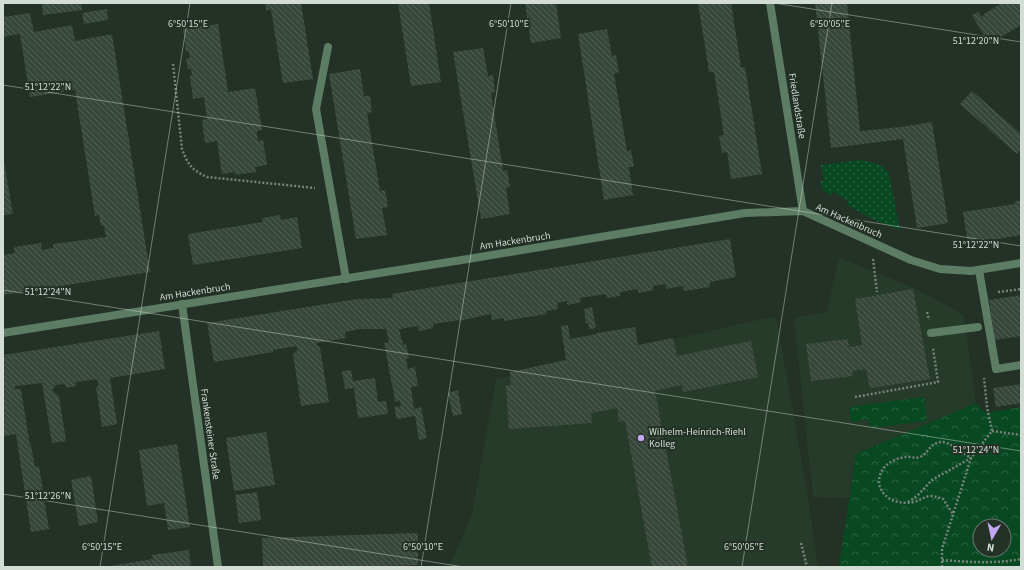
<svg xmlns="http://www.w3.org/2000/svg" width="1024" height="570" viewBox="0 0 1024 570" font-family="'Source Sans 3',sans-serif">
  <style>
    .built { fill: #273b2b }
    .grass { fill: url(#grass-dots) }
    .forest { fill: url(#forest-crowns); fill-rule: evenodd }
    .building { fill: url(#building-back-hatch) }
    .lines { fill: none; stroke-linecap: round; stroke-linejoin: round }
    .path { stroke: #77837a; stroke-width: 2.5; stroke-dasharray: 2 2; stroke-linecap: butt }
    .service { stroke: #5c7d63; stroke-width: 8 }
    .minor { stroke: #5c7d63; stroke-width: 8 }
    .ticks { fill: none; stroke: #d3dcd5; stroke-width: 1; stroke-opacity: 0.45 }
    .poi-dot { fill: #c3a7f2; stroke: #233126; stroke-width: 1.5 }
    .labels { text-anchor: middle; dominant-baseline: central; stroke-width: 4; stroke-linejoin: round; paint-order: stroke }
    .street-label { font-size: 10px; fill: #d3dcd5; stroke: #233126 }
    .poi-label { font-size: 10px; fill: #d3dcd5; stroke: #233126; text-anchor: start }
    .ticks-label { font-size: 10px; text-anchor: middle; fill: #d3dcd5; stroke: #233126; stroke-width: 4; stroke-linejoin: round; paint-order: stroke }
  </style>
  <defs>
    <pattern id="grass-dots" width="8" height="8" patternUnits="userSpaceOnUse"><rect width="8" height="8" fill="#084922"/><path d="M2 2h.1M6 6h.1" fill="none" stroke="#2b6341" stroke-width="1.8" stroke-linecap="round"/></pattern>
    <pattern id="forest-crowns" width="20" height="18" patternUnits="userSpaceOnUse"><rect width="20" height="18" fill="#084922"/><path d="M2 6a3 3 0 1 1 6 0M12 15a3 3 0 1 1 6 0" fill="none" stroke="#2b6341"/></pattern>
    <pattern id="building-back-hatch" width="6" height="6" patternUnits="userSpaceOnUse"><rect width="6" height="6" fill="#38473b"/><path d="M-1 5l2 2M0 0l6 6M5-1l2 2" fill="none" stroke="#546156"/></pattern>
  </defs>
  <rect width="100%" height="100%" fill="#233126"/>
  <g class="built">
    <polygon points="839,257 918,290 964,315 976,403 856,454 849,498 813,497 794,318 827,312"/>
    <polygon points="776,316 808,497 818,567 449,567 472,514 496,379"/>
  </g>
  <polygon class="grass" points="861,160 872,162 882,166 889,173 900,230 876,221 847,205 848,201 833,192 831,196 823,190 820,182 824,180 821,165"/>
  <g class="forest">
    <polygon points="924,397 927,421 870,428 868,419 851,422 849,407"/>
    <path d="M 976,403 L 985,413 L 1021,407 L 1021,567 L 839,567 L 856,454 ZM 980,526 L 1004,526 L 1004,550 L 980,550 Z"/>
  </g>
  <g class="building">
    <polygon points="42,3 81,3 82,10 43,15"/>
    <polygon points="265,3 301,3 313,79 283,83 271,10 266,10"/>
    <polygon points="398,3 429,3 441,82 411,86"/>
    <polygon points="525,3 556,3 561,38 531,43"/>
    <polygon points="698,3 731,3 741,67 745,67 762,174 731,179 727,152 722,153 719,136 724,135 714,72 709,72"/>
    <polygon points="815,3 847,3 860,131 901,127 932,122 948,223 917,228 903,139 831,148"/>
    <polygon points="1002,3 1021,3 1021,25 989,44 972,15 978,12 982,17 984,16 984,14"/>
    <polygon points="107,9 108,20 84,24 82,13"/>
    <polygon points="30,13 34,32 72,25 75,41 112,34 150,272 3,295 3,255 15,253 14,247 41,243 42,250 53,248 53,244 106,237 104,226 101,226 99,215 95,216 75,90 30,97 20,34 3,37 3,17"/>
    <polygon points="218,24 228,92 255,88 262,130 257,131 257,135 258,141 263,140 267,165 255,167 256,172 235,175 235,172 222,174 217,141 205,143 202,120 207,119 204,97 193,99 190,76 192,75 191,69 188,69 186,58 190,58 189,51 186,52 183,29"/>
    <polygon points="607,29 612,56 616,55 619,72 614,74 627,151 631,150 634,167 629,167 633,195 604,200 578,34"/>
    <polygon points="483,48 488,76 493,75 495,92 491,93 503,171 507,170 510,187 506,188 510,214 481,219 453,52"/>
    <polygon points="360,69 364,96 370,96 372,112 367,113 380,191 385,190 388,207 382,208 387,235 356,239 329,74"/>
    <polygon points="972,91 1021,134 1021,149 1017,154 960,104"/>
    <polygon points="3,156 13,214 3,215"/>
    <polygon points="1021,200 1021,235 968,244 963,212 1015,204 1014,202"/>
    <polygon points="280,215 281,220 297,217 302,248 193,265 188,234 263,222 262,218"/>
    <polygon points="730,239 736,277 710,282 710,287 684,291 683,286 666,289 665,284 653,286 654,290 638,293 638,289 620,292 620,296 607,298 606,294 580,298 581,302 567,305 567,301 557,303 558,309 546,311 547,314 504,321 504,318 492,320 491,314 459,321 459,320 433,324 433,328 419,331 418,326 399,329 403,345 406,344 409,358 406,359 408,369 415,367 418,386 411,387 414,409 421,407 427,438 419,440 415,416 397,419 394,407 401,406 400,401 395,402 394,395 384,343 389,342 386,329 360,329 345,332 346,338 317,343 317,346 319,346 320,348 329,402 301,406 293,354 297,351 297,346 273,350 273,352 214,362 207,323 357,299 393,298 392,294 403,292"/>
    <polygon points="913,289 930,379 870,388 866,369 852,371 853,376 811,381 806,344 848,339 849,347 862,345 855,299"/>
    <polygon points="1021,295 1021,336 995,340 989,300"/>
    <polygon points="592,307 596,328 589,329 588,323 586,323 584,309"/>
    <polygon points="568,325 570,339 597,334 597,333 635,327 638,345 673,338 677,356 751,341 758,377 683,392 682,385 655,391 688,567 652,567 625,421 619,422 617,408 591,413 592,423 509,429 506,386 511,385 510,372 566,360 561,326"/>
    <polygon points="159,331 165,369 110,378 117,424 102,427 96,387 98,386 97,379 76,382 76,386 66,388 65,384 56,385 52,390 59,396 66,441 52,443 42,383 15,386 15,389 19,389 21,390 30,445 31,445 35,467 39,466 49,529 31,532 16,434 3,436 3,355"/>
    <polygon points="351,370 353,381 375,378 378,402 386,401 388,414 358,418 354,388 345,389 342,371"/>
    <polygon points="1021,384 1021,403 996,407 993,388"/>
    <polygon points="458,390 462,414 453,416 448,393"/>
    <polygon points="266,432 275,485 234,491 226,438"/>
    <polygon points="177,444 190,527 168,530 164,503 147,506 139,450"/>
    <polygon points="91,476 98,522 79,526 71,480"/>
    <polygon points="257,492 261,520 239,523 235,495"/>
    <polygon points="418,533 418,565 348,567 263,567 262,538"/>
    <polygon points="189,550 191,567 104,567 153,559 152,555"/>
  </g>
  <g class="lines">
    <g class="path">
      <path d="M 173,64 L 182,149 C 188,165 192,170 207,177 L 315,188"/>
      <polyline points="873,259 877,292"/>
      <polyline points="998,292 1021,289"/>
      <polyline points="927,312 929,320"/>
      <polyline points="855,397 938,382 933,348"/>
      <polyline points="992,431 1021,435"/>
      <path d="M 908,502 L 917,496 L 932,480 L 971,458 C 963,453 952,443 942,442 C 930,442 928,454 920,457 C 915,459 910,456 905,457 C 892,459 879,467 879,482 C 879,489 884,495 890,499 C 898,503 909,504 917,501 C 922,499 926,496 931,496 C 936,496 939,498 943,499 L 953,514"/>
      <polyline points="801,543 807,567"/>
      <path d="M 942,560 C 969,562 994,564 1021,559"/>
      <polyline points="942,567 942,549 971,458 992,431 987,407 984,378"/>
    </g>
    <g class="service">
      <polyline points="328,47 316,109 346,279"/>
      <polyline points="979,270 996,369 1021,365"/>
      <polyline points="931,333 978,327"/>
    </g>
    <g class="minor">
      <polyline points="770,3 803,211"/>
      <polyline points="182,304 218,567"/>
      <polyline points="3,333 468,259 745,213 803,211 911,260 940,269 971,271 1021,263"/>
    </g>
  </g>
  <path class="ticks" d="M 774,3 L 1021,42M 3,85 L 1021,246M 3,290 L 1021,451M 3,494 L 464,567M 100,567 L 190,3M 421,567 L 511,3M 742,567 L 832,3"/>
  <circle class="poi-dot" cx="641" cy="438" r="4"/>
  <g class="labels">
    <g class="street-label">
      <text transform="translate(797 106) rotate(81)">Friedlandstraße</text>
      <text transform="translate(849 221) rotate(24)">Am Hackenbruch</text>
      <text transform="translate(515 241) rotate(-9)">Am Hackenbruch</text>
      <text transform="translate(195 292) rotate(-9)">Am Hackenbruch</text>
      <text transform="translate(210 434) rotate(82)">Frankensteiner Straße</text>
    </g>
    <g class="poi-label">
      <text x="649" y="432">Wilhelm-Heinrich-Riehl<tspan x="649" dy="12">Kolleg</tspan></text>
    </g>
  </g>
  <g class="ticks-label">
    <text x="188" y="27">6°50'15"E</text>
    <text x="509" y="27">6°50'10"E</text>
    <text x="830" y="27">6°50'05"E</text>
    <text x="976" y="44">51°12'20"N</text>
    <text x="48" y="90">51°12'22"N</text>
    <text x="976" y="248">51°12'22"N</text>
    <text x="48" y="295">51°12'24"N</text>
    <text x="976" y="453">51°12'24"N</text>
    <text x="48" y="499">51°12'26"N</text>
    <text x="102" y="550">6°50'15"E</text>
    <text x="423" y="550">6°50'10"E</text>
    <text x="744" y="550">6°50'05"E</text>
  </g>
  <rect width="1024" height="570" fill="none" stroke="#d3dcd5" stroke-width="8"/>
  <g transform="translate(992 538) rotate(189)"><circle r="19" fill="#233126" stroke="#69756c"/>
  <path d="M0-3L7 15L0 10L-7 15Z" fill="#c3a7f2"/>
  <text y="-6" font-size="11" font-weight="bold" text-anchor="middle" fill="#d3dcd5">N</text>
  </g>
</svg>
